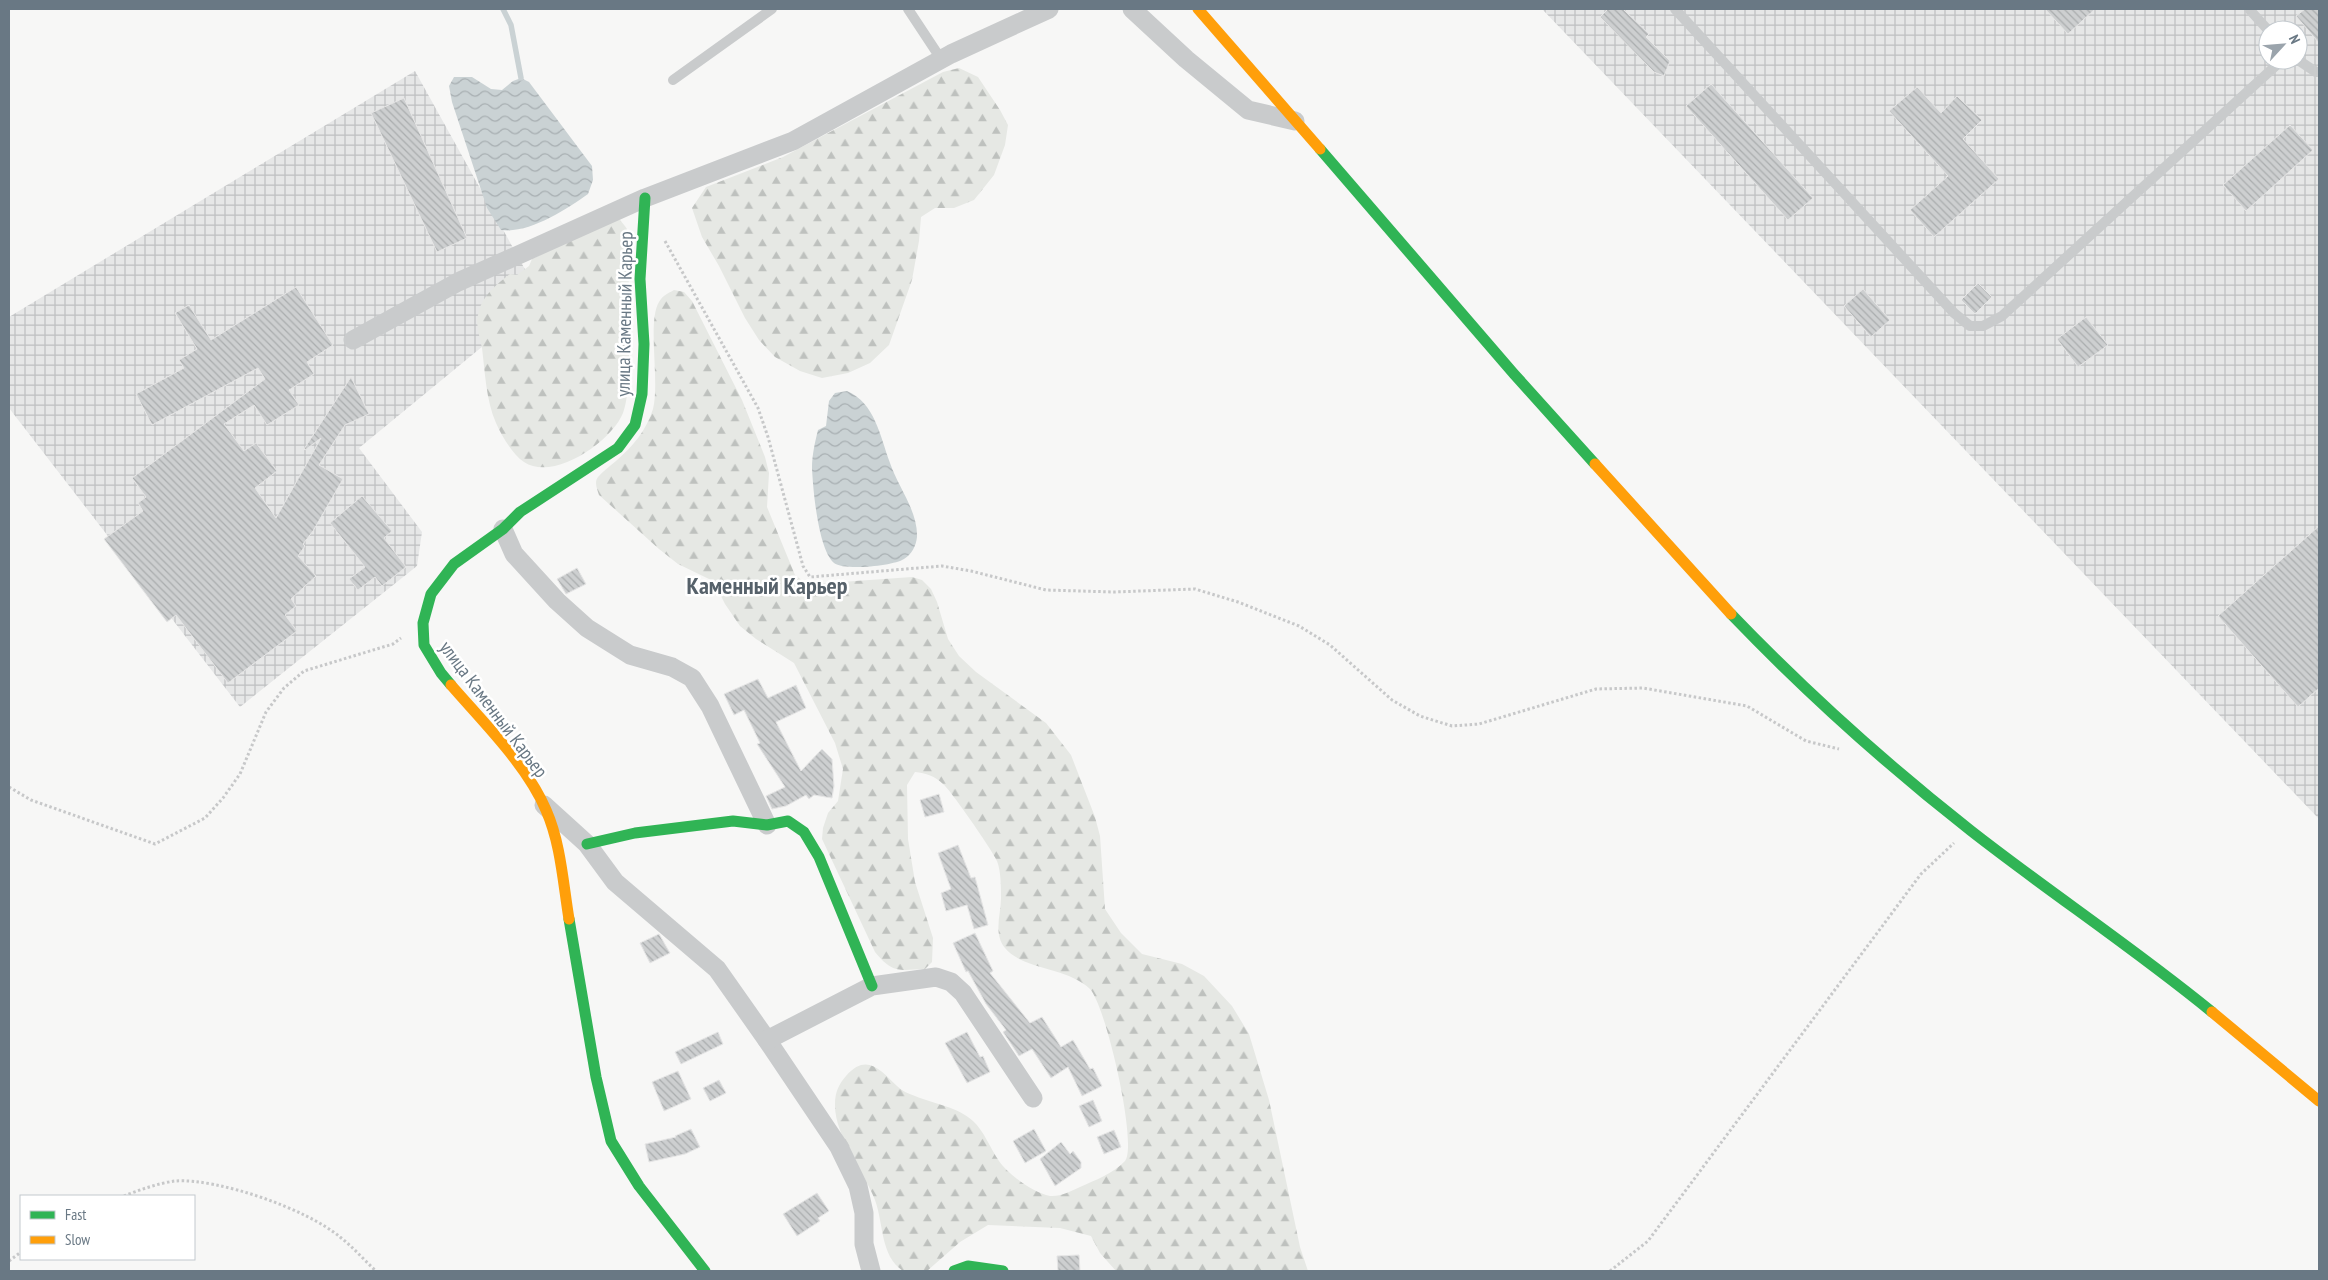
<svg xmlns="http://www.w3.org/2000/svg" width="2328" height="1280" viewBox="0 0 2328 1280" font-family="'PT Sans Narrow',sans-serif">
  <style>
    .industrial { fill: url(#industrial-grid); fill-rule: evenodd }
    .forest { fill: url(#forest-firs) }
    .water { fill: url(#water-waves) }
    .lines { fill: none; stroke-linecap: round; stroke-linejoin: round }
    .stream { stroke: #cad2d4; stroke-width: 5.5 }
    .building { fill: url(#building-back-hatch); stroke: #e6e6e6 }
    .path { stroke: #c7c8c9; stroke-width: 3; stroke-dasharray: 2.5 2.5; stroke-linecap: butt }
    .lane { stroke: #c9cbcc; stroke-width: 10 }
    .street { stroke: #c9cbcc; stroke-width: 19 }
    .fast { stroke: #30b455; stroke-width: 11 }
    .slow { stroke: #ff9f0a; stroke-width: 11 }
    .labels { text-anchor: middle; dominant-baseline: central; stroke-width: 5; stroke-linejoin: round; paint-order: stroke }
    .street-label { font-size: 19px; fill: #697884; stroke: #fff }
    .district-label { font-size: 24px; font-weight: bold; fill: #56616a; stroke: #fff }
  </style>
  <defs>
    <pattern id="industrial-grid" width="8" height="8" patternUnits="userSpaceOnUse" patternTransform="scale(1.25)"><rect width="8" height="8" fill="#e6e7e7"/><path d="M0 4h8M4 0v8" fill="none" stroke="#bec0c1"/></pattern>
    <pattern id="forest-firs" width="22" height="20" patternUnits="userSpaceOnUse" patternTransform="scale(1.25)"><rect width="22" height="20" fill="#e6e8e4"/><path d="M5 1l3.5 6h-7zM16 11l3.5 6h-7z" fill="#bec1be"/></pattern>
    <pattern id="water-waves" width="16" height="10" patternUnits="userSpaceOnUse" patternTransform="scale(1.25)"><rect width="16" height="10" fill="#cad2d4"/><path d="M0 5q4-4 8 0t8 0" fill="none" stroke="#a8afb2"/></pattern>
    <pattern id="building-back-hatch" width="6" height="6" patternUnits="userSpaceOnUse" patternTransform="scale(1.25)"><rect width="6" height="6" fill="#cdcfd0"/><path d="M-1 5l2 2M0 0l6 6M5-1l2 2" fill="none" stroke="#aaadae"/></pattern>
  </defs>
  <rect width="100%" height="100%" fill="#f7f7f6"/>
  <g class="industrial">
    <path d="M 1542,9 L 2319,9 L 2319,819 ZM 2268,30 L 2298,30 L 2298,60 L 2268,60 Z"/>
    <polygon points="415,71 527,273 494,337 359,448 422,532 417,566 240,707 9,408 9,317"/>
  </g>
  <g class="forest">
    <polygon points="959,68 978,77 1000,110 1008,125 1005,145 994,175 974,200 954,208 935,208 921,217 919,241 912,280 889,345 870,363 848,373 822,378 800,371 775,357 759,340 745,318 719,266 702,237 692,208 706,187 783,157 943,72"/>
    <path d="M 612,220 L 620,220 C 625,226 630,232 632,240 C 634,251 629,266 629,277 C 628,296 629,315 629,334 C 629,354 630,396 623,413 C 612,441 554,482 524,462 C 512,454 502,436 496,423 C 486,400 485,372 482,348 C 480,340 478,331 477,322 C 477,318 479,311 480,307 C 486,293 498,283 510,274 L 517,275 L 529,266 L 532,259 Z"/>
    <path d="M 674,290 L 684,292 L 692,301 L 742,400 L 765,457 L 769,473 L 767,507 L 795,575 L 803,581 L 813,584 L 912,577 L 922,580 L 931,589 L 937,602 L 948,639 L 959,656 L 976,672 L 1046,723 L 1071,755 L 1095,817 L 1100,836 L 1105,909 L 1121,933 L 1142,954 L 1182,964 L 1204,976 L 1232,1006 L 1249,1034 L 1269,1100 L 1300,1247 L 1308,1271 L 1116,1271 L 1100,1253 L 1091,1236 L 1060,1228 L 988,1225 L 960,1242 L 927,1271 L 903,1271 C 880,1255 884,1225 875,1200 C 864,1171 834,1135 835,1104 C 835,1092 839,1084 846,1076 C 867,1052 881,1071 897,1086 C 902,1091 909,1094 915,1096 C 934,1104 958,1107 973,1121 C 984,1131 990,1148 999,1161 C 1008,1174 1033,1193 1050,1196 C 1060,1197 1071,1191 1080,1187 C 1095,1180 1113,1174 1125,1161 C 1138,1145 1106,1006 1090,989 C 1068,967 1023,970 1005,948 C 993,933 1001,915 1001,898 C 1001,887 1001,871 997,861 C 995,854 950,789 943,784 C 935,776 926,773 915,772 L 907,785 L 908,839 L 915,882 L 933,938 L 932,962 L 925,969 C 899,970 893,974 875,952 L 822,839 L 823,828 L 828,813 L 838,801 L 843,769 L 835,743 L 794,663 L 756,639 L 740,626 L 725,604 L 716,586 L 709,579 L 678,564 L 659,549 L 599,495 C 597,489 594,482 598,477 C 603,471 610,466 616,461 C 633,446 646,431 653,409 C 660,381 647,322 659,302 C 663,295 667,294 674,290 Z"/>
  </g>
  <g class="water">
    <path d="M 454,77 L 472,77 L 491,89 L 502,90 L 513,81 L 521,78 L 529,82 L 592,166 L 593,180 L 588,194 C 566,210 528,234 501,230 L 487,208 L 452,102 L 449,86 Z"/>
    <path d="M 847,391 C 875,403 880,436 890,463 C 898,487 918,511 917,537 C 916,546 912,554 904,559 C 893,566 844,571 834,563 C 818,549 813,489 812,468 C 812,455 815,442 818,430 L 826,426 L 829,401 L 835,393 Z"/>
  </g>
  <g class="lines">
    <polyline class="stream" points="503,9 511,25 521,78"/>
  </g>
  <g class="building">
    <polygon points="1608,9 1623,9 1649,34 1646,37 1670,61 1664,76 1654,72 1600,17"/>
    <polygon points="2045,9 2095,9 2068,34"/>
    <polygon points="2305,9 2319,9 2319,43 2296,16"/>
    <polygon points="1711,84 1813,198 1788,220 1686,106"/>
    <polygon points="1917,87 1941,113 1957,96 1982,120 1963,139 1999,179 1934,237 1910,210 1948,176 1889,111"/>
    <polygon points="404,98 467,238 437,252 371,113"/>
    <polygon points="2290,125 2313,150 2246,211 2223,185"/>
    <polygon points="1978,283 1992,297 1975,314 1961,300"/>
    <polygon points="296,287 333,345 307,362 314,374 289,390 299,405 267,425 254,405 224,424 244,451 256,443 277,471 255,488 276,518 321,438 305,450 304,449 351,377 369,414 345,425 319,465 343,479 313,531 303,544 305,546 298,556 316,576 291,599 296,606 285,615 297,631 228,683 176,615 167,622 104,539 143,511 138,503 146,497 132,478 265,379 258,368 152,425 136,394 184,368 179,360 197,349 175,313 189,305 211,340"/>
    <polygon points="1863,289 1890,320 1871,337 1844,306"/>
    <polygon points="2086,317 2108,345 2078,367 2057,339"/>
    <polygon points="362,496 392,531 384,538 406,567 382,586 375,577 358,590 349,579 365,567 330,523"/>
    <polygon points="2319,526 2319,688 2298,707 2218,616"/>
    <polygon points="577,568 586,584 566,594 557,579"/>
    <polygon points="758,679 768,698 796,685 806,708 776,722 801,771 822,749 832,759 834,786 832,798 814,795 809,799 806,795 786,806 772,809 766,796 785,787 757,744 760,743 744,710 734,715 724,694"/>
    <polygon points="939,794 944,812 925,817 920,800"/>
    <polygon points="958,845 971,878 975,877 988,925 974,929 967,905 946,911 941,893 951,889 938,853"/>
    <polygon points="975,933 993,971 990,973 1030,1023 1042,1017 1061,1047 1073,1040 1090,1069 1093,1068 1102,1086 1082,1096 1068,1067 1051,1078 1032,1049 1019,1056 1003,1032 1006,1030 986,1004 968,971 966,972 953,943"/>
    <polygon points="659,934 670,953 650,963 640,943"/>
    <polygon points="718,1032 723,1044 681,1064 675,1052"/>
    <polygon points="967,1032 980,1057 983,1056 990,1072 967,1083 945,1043"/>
    <polygon points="678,1071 691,1099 664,1111 652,1082"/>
    <polygon points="719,1080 726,1093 710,1101 703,1088"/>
    <polygon points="1093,1100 1102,1121 1089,1127 1079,1106"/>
    <polygon points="691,1129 700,1147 685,1154 649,1162 645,1144 676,1137 675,1136"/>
    <polygon points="1034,1129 1046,1151 1025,1163 1013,1141"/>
    <polygon points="1114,1130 1121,1147 1104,1154 1097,1137"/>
    <polygon points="1061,1142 1070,1154 1073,1151 1081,1162 1081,1168 1055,1186 1040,1159"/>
    <polygon points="817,1193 829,1211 818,1218 820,1221 797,1236 783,1214"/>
    <polygon points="1079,1255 1080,1271 1058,1271 1057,1256"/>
  </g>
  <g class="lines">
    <g class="path">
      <polyline points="665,241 758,408 768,437 803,566 810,577 942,566 971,571 1046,590 1114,592 1195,589 1238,602 1299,626 1330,645 1392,700 1420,716 1452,726 1479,724 1596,689 1643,688 1747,706 1806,741 1839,749"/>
      <polyline points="9,787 31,800 155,844 205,818 223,798 240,774 266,712 284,688 304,671 393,644 401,638"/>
      <path d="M 124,1196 C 139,1190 159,1183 175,1181 C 218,1178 307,1209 340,1237 C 353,1247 364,1260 376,1271"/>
      <polyline points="9,1261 21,1252"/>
      <polyline points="1610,1271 1648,1241 1921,874 1954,843"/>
    </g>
    <g class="lane">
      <polyline points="908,9 941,59"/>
      <polyline points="1675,9 1954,313 1970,326 1983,326 2002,316 2282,60"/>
      <polyline points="2249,9 2268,30"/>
      <polyline points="2298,60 2316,72 2319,72"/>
      <polyline points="673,80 772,9"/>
    </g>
    <g class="street">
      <polyline points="1132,9 1186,59 1248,110 1295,121"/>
      <polyline points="353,340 458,282 645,198 793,141 951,54 1049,9"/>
      <polyline points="503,529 514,554 557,601 587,628 630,655 672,667 692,678 710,706 767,825"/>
      <polyline points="544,805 587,844 615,882 717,969 767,1040 839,1147 858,1186 864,1213 864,1244 871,1271"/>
      <polyline points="767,1040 872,986 936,977 951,982 963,993 1033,1098"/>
    </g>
    <g class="fast">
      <polyline points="1320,149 1514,374 1595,464"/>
      <path d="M 1731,614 C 1805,691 1886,764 1970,830 C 2049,892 2134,948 2212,1012"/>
      <polyline points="451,685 441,673 424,645 423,623 431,594 454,564 503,529 520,512 618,448 635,425 642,394 644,344 640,279 645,198"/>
      <polyline points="587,844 635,833 733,821 767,825 788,821 804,832 819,857 872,986"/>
      <polyline points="569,919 596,1077 611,1141 639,1186 705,1271"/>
      <polyline points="954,1271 968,1266 1003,1271"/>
    </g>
    <g class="slow">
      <polyline points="1198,9 1320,149"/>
      <polyline points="1595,464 1731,614"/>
      <path d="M 451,685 C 483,722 527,765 546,810 C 561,844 563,883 569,919"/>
      <polyline points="2212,1012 2319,1101"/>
    </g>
  </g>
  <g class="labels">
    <g class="street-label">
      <text transform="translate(624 314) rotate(-89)">улица Каменный Карьер</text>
      <text transform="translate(494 709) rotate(53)">улица Каменный Карьер</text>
    </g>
    <g class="district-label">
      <text x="767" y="585">Каменный Карьер</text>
    </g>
  </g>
  <rect width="2328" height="1280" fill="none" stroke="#697884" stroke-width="20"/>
  <rect x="20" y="1195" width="175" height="65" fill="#ffffff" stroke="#c3c9ce"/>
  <rect x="30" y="1211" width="25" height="8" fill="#30b455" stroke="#c3c9ce"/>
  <text x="65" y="1220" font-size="15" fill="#697884">Fast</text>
  <rect x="30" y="1236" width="25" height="8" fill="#ff9f0a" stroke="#c3c9ce"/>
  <text x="65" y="1245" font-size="15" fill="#697884">Slow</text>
  <g transform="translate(2283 45) rotate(64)"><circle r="24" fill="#ffffff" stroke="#c3c9ce"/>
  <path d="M0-4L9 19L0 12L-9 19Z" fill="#9ba4ac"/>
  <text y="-8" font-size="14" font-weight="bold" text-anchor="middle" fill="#697884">N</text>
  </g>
</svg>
